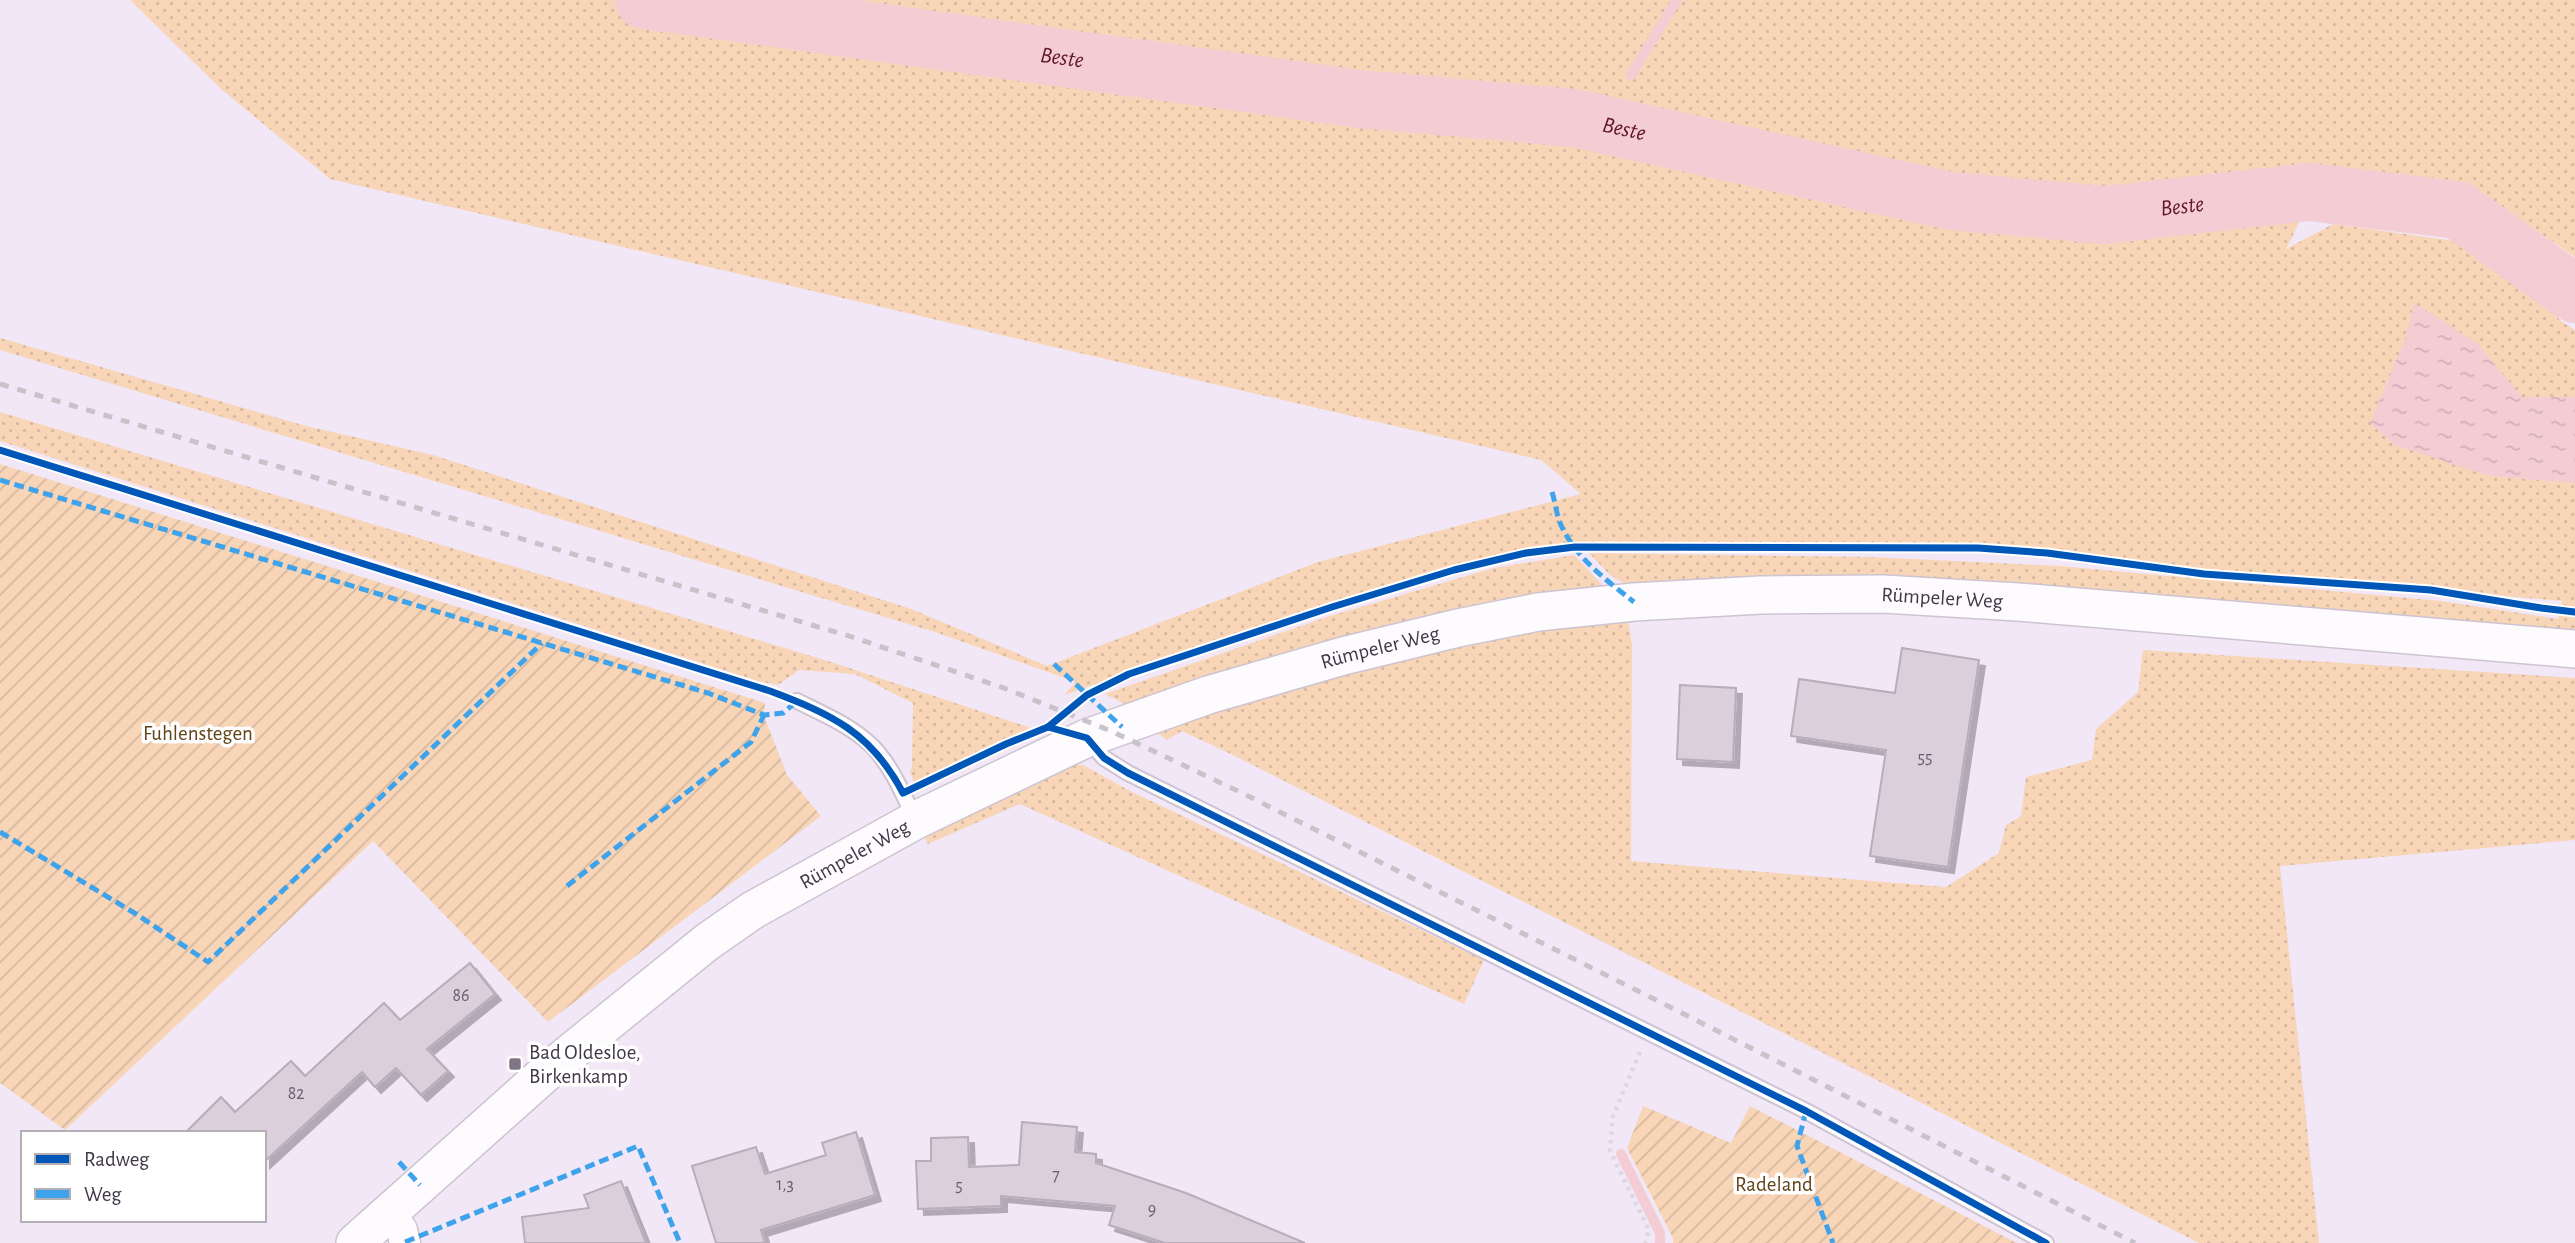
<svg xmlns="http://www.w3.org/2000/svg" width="2575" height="1243" viewBox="0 0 2575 1243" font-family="'Alegreya Sans',sans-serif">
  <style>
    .grass { fill: url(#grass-dots) }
    .garden { fill: url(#garden-furrows) }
    .water { fill: url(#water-ripples) }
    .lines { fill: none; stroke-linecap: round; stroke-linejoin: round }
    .stream { stroke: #f3ccd4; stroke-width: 10 }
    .river { stroke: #f3ccd4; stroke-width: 58 }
    .building { fill: #dacfdb; stroke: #b8adb9; stroke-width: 2; filter: url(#shadow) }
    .service-casing { stroke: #cdc4d2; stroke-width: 18 }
    .minor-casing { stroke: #cdc4d2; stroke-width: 33 }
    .tertiary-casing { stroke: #cdc4d2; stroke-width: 40 }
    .path { stroke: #dcd9de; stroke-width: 4.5; stroke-dasharray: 3.5 5; stroke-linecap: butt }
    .service { stroke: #fdfbfe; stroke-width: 14 }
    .minor { stroke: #fdfbfe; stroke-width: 30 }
    .tertiary { stroke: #fdfbfe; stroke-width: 37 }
    .rail { stroke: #c6c4c8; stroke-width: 5; stroke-dasharray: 9 9; stroke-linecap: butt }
    .quiet { stroke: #3fa3ec; stroke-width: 5; stroke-dasharray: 10 5; stroke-linecap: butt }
    .cycleway-casing { stroke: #fff; stroke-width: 11 }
    .cycleway { stroke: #0057b8; stroke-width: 7 }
    .poi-dot { fill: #7f7585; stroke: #fff; stroke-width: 2.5 }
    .labels { text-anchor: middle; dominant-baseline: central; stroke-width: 7; stroke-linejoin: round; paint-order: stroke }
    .number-label { font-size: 18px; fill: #685e6d }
    .street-label { font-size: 21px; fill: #413847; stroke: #fff }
    .park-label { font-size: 21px; fill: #63451a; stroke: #fff }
    .poi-label { font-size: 21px; fill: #413847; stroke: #fff; text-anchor: start }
    .water-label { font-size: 23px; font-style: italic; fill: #611626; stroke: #fff }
  </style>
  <defs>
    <pattern id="grass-dots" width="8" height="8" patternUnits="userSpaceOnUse" patternTransform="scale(1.75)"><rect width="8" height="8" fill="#f8d5b7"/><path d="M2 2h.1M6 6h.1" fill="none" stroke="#d6b89f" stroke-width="1.8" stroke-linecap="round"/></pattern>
    <pattern id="garden-furrows" width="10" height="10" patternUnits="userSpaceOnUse" patternTransform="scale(1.75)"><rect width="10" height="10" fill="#f8d5b7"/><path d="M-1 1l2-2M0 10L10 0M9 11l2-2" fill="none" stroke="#d6b89f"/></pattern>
    <pattern id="water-ripples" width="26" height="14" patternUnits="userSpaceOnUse" patternTransform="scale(1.75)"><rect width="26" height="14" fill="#f3ccd4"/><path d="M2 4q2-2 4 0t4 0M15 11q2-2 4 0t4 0" fill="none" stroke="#d2b0b7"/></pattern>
    <filter id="shadow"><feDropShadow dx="6" dy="6" stdDeviation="0" flood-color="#0004"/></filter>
  </defs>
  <rect width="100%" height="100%" fill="#f1e7f7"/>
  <g class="grass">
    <polygon points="130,0 2575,0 2575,257 2491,200 2325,170 2286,249 2333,224 2477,244 2561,321 2575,330 2575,635 1633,589 1609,574 1589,553 1868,557 2060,566 2441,601 2558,619 2562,601 2053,556 1836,544 1582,542 1493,557 1310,610 1064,695 1076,682 938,633 0,350 0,338 306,426 433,455 911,609 1047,666 1318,562 1581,494 1541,460 330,179 220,88"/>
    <polygon points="0,412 831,662 1031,728 914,782 910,773 912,766 913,703 855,674 799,670 778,685 758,681 0,441"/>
    <polygon points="1574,555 1609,592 1133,708 1105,694 1330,616 1494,568"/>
    <path d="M 1628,619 L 1632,644 L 1631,861 L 1946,887 L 1999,853 L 2006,825 L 2021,816 L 2026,777 L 2092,760 L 2096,729 L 2138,692 L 2143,650 L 2575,678 L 2575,840 L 2280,866 L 2319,1243 L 2199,1243 L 1235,756 L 1182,731 L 1167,740 L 1156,732 C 1249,702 1343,672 1438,650 C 1501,635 1564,627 1628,619 Z"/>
    <polygon points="1068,765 1083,765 1128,790 1484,960 1464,1004 1020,804 928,844 924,836"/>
  </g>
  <g class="garden">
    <polygon points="0,464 765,703 764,716 787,775 821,816 548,1022 373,841 65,1130 0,1083"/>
    <polygon points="1643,1106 1731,1143 1750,1106 2017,1243 1673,1243 1673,1238 1627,1148"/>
  </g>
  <polygon class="water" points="2414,303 2477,343 2522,397 2575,397 2575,483 2489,476 2395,445 2370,423 2406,337"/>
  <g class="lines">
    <g class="stream">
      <polyline points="1631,75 1677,0"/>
      <polyline points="1621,1154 1660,1233 1660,1243"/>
    </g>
    <path class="river" id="s1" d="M 644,0 L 1360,99 L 1574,118 L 1951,201 L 2105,215 L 2309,192 L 2458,210 L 2575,294"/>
  </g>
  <g class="building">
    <polygon points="1902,648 1979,660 1948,867 1870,856 1886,750 1791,736 1799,679 1895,693"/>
    <polygon points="1680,685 1736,688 1733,762 1677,759"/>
    <polygon points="470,963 495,994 427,1049 448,1071 421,1095 396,1068 375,1087 362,1072 264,1162 264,1133 185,1133 221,1097 235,1112 291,1061 305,1076 384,1003 400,1020"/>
    <polygon points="1022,1122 1077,1127 1075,1152 1096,1154 1096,1163 1186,1193 1305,1243 1165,1243 1109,1225 1115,1206 1001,1196 1001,1206 918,1209 916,1161 931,1161 931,1138 968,1137 969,1167 1019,1165"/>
    <polygon points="856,1132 875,1195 761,1230 765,1243 716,1243 692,1166 756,1147 765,1174 826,1155 822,1143"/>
    <polygon points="621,1181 646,1243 525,1243 522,1217 589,1208 584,1195"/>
  </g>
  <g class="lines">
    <g class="service-casing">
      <g id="service">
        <path d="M 797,701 C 823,714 852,726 873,747 C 892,767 903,794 915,819"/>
        <polyline points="1088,740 1104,758 1128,773 1806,1111 2046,1243"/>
      </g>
    </g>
    <g class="minor-casing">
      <polyline id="minor" points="390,1213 402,1230 405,1243"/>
    </g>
    <g class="tertiary-casing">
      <g id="tertiary">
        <path id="s2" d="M 355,1243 L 549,1070 L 707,942 L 753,910 L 916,820 L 1087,738 L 1208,695 L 1343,656 L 1458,628 L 1538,612 L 1634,602 L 1761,595 L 1883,594 L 2018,602 L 2575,649"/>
      </g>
    </g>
    <polyline class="path" points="1640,1052 1613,1116 1610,1151 1649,1230 1645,1243"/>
    <use href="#service" class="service"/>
    <use href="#minor" class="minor"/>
    <use href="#tertiary" class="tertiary"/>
    <polyline class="rail" points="0,384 849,636 1004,688 1111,731 1240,792 1680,1012 2135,1243"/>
    <g class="quiet">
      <polyline points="0,480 708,693 764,715 783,713 797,701 794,700"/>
      <path d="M 1552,492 C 1555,501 1556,511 1559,520 C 1572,555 1606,580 1634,602"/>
      <polyline points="1054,664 1122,727"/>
      <polyline points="0,832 136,914 208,962 542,643"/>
      <polyline points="567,886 751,742 764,715"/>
      <polyline points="1806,1111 1797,1146 1833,1243"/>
      <polyline points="399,1162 420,1185"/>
      <polyline points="405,1242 638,1146 680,1243"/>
    </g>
    <g class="cycleway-casing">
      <g id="cycleway">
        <path d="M 0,450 L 770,691 C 831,714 871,732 903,793 L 1006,744 L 1048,727 L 1087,695 L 1129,674 L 1332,607 L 1454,570 L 1526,553 L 1575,547 L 1978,548 L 2047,553 L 2204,574 L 2431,590 L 2541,608 L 2575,612"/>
        <polyline points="1048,727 1087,738 1104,758 1128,773 1806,1111 2046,1243"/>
      </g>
    </g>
    <use href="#cycleway" class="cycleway"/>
  </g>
  <rect class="poi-dot" x="508" y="1057" width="14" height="14" rx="3.5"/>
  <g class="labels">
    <g class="number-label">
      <text x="1925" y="758">55</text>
      <text x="461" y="996">86</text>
      <text x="296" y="1094">82</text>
      <text x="1056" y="1176">7</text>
      <text x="785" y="1185">1,3</text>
      <text x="959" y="1186">5</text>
      <text x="1152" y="1210">9</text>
    </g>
    <g class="street-label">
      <text stroke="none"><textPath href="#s2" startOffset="1769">Rümpeler Weg</textPath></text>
      <text stroke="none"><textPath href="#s2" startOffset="1202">Rümpeler Weg</textPath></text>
      <text stroke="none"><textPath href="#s2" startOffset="635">Rümpeler Weg</textPath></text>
    </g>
    <g class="park-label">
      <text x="198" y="733">Fuhlenstegen</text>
      <text x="1774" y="1184">Radeland</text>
    </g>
    <g class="poi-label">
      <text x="529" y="1052">Bad Oldesloe,<tspan x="529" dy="24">Birkenkamp</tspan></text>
    </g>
    <g class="water-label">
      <text stroke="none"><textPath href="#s1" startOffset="422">Beste</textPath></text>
      <text stroke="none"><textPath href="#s1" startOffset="989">Beste</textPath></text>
      <text stroke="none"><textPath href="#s1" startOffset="1556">Beste</textPath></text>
    </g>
  </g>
  <rect x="21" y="1131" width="245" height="91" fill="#ffffff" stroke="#b3afb5" stroke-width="2"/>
  <rect x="35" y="1154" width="35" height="10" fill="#0057b8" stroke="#b3afb5" stroke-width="2"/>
  <text x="84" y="1166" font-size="21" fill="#413847">Radweg</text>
  <rect x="35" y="1189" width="35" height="10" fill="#3fa3ec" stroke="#b3afb5" stroke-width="2"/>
  <text x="84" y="1201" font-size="21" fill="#413847">Weg</text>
</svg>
